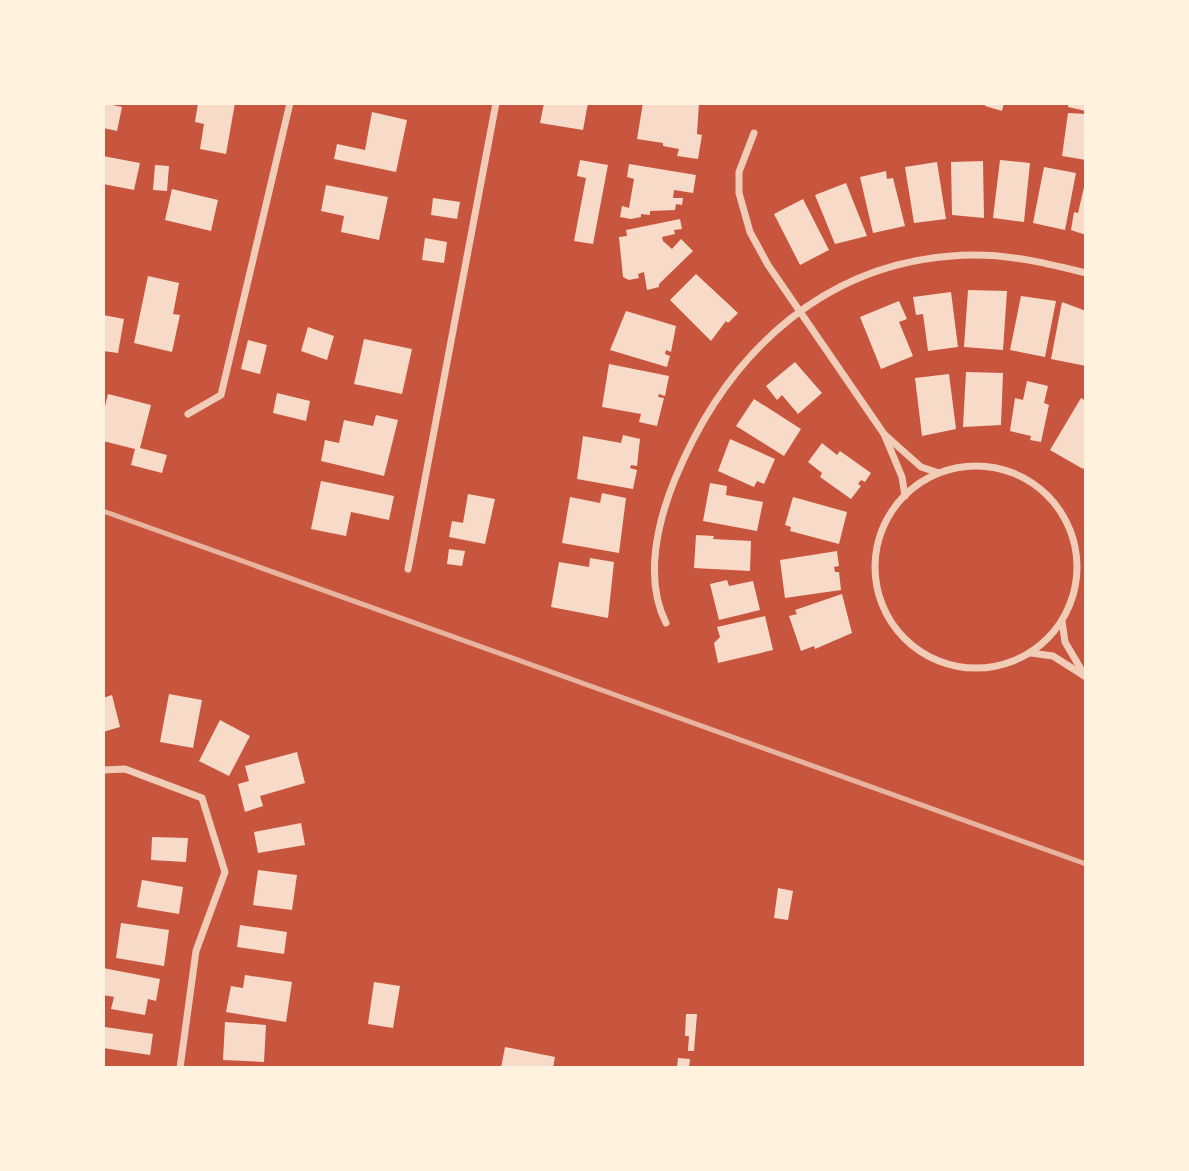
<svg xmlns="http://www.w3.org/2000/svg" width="1189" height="1171" viewBox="0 0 1189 1171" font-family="Ubuntu,sans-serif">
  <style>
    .building { fill: #f7dbc8 }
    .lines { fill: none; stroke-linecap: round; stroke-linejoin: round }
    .minor { stroke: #f1ccb7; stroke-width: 7 }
    .rail { stroke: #e9b49f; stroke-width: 5 }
  </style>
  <rect width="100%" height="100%" fill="#c8553d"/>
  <g class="building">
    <polygon points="103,103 122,107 117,131 103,128"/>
    <polygon points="198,103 235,103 226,154 200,149 204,124 195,122"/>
    <polygon points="544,103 588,103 583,130 540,123"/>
    <polygon points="643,103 699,103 697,134 702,135 698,159 677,156 679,149 663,146 663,143 637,139"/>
    <polygon points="986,103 1004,103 1002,111 985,106"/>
    <polygon points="1068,103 1086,103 1086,111 1068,107"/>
    <polygon points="372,112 407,120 396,172 334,159 337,144 365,150"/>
    <polygon points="1068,113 1086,114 1086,160 1062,156"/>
    <polygon points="103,156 140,163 134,190 103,184"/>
    <polygon points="580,160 608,165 593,244 574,241 586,178 577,176"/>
    <polygon points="1000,160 1030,163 1024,222 993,218"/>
    <polygon points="983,161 984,218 952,215 951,162"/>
    <polygon points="937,162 946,219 914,223 905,167"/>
    <polygon points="629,164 696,175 693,193 674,190 673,198 683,198 682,205 676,204 675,210 650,211 650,215 641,214 641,217 631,219 620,217 622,206 629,208 634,179 627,177"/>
    <polygon points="155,165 169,166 167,191 153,190"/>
    <polygon points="1044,167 1076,173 1065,230 1033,223"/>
    <polygon points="886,171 887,179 893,178 905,226 873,233 860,177"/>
    <polygon points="846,183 867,236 835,244 815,195"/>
    <polygon points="1085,183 1086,183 1086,235 1071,230 1074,212 1078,213"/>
    <polygon points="326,185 388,197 379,240 341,232 344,216 321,211"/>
    <polygon points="172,189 218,200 211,231 165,220"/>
    <polygon points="433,198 460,202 457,219 431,215"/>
    <polygon points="803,199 829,250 800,265 774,214"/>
    <polygon points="680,219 682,229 674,230 675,234 662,237 663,241 672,249 681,239 693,251 659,284 659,287 647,290 644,272 638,274 639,278 629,280 623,277 619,237 627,236 626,230"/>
    <polygon points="425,238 447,242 444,263 422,260"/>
    <polygon points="696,274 738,313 728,323 726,321 711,341 670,300"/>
    <polygon points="148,276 179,283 173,314 180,315 172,352 134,343"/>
    <polygon points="968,290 1007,291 1003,350 964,347"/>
    <polygon points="951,292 958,347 928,351 923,314 916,315 913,297"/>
    <polygon points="1021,296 1056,301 1045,357 1010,350"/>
    <polygon points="899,301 907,319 899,322 913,356 881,369 860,317"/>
    <polygon points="1062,302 1086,311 1086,366 1051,359"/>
    <polygon points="626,311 676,326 671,352 666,350 665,354 670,356 667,367 610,350"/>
    <polygon points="103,315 124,319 118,353 103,351"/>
    <polygon points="308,327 334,336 327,360 301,351"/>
    <polygon points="364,339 412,349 402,394 354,384"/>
    <polygon points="248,340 267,345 260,374 241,369"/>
    <polygon points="795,362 822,393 798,414 782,395 777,400 766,386"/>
    <polygon points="609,364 669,376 665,396 659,394 658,397 664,398 657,426 639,422 641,414 602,407"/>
    <polygon points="966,372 1003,373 1001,425 963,427"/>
    <polygon points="949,374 956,429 922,436 915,378"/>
    <polygon points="1027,381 1048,386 1044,403 1049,405 1041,442 1030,440 1031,436 1010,431 1015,398 1023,400"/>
    <polygon points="277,393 310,401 306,421 273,413"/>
    <polygon points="108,394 151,405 140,448 167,455 162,473 131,465 135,449 103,441 103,414"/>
    <polygon points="1081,398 1086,401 1086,465 1083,469 1050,450"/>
    <polygon points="754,399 801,429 784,456 736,426"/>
    <polygon points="376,415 398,420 384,476 321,461 325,440 339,443 344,420 373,426"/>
    <polygon points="623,435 640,439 637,466 631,465 630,468 637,470 633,489 577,479 583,436 621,443"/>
    <polygon points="730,439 775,459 764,484 757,481 754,487 718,471"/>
    <polygon points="822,443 837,455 840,451 871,473 865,482 861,480 858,484 861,486 851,499 820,477 822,473 808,462"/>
    <polygon points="321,481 394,496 389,520 351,512 346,536 311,529"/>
    <polygon points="710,483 727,486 726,495 763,502 757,531 703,521"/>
    <polygon points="602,493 626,498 619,553 562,543 570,497 600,503"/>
    <polygon points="468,494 495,499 485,544 449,537 452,521 463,523"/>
    <polygon points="793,497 847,512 839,544 790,531 791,527 785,525"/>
    <polygon points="696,535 714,536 713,539 751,541 750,571 694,568"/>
    <polygon points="449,549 465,551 462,566 447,564"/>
    <polygon points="837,551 839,566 834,567 835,572 839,572 841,590 785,598 780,560"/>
    <polygon points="590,558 614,562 608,618 551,607 559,562 589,567"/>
    <polygon points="727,580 729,586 753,581 760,610 719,620 710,584"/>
    <polygon points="842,594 852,633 815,649 814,646 801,651 789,616 797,614 795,610"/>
    <polygon points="765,616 773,650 718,663 714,643 720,637 717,627"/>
    <polygon points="169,694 202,700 193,748 160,742"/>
    <polygon points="112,695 120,727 103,732 103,698"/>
    <polygon points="220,720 250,736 229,776 199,761"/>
    <polygon points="297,752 305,783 260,796 263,806 245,812 238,784 249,781 245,766"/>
    <polygon points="301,823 305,845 258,853 254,832"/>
    <polygon points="152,837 188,838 186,862 151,860"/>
    <polygon points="258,870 297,875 292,910 253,905"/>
    <polygon points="142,880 183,887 179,914 137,907"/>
    <polygon points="778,888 793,891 788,920 774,918"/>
    <polygon points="121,923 169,930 164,966 116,958"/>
    <polygon points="240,925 287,932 284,954 237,947"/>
    <polygon points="103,968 160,979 156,1001 148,999 145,1015 111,1009 114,997 103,995"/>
    <polygon points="245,975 292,982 286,1022 226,1012 231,986 243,988"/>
    <polygon points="374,982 400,986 393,1028 368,1024"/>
    <polygon points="686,1014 697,1014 694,1051 688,1051 689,1036 685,1036"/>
    <polygon points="225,1022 266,1025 264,1062 223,1060"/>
    <polygon points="105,1027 153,1034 150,1055 103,1048"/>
    <polygon points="505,1047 555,1057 553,1068 501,1068"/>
    <polygon points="678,1058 690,1059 689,1068 677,1068"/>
  </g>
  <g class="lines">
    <g class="minor">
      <polyline points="754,133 739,172 739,193 750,232 768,265 884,434"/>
      <polyline points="188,414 221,395 290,103"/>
      <circle cx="976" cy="567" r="101"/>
      <polyline points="905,496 902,477 884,434 921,467 939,473"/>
      <polyline points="408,569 496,103"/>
      <polyline points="1062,621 1065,642 1085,676"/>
      <path d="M 666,623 C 644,580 657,523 675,479 C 728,350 829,256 975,255 C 1013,255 1050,264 1086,273"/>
      <polyline points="1031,653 1053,656 1086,677"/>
      <polyline points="103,770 125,769 202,798 225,872 196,951 180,1068"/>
    </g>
    <polyline class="rail" points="103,511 1086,864"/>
  </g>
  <rect width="1189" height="1171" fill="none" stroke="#fff3e0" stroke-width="210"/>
</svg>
